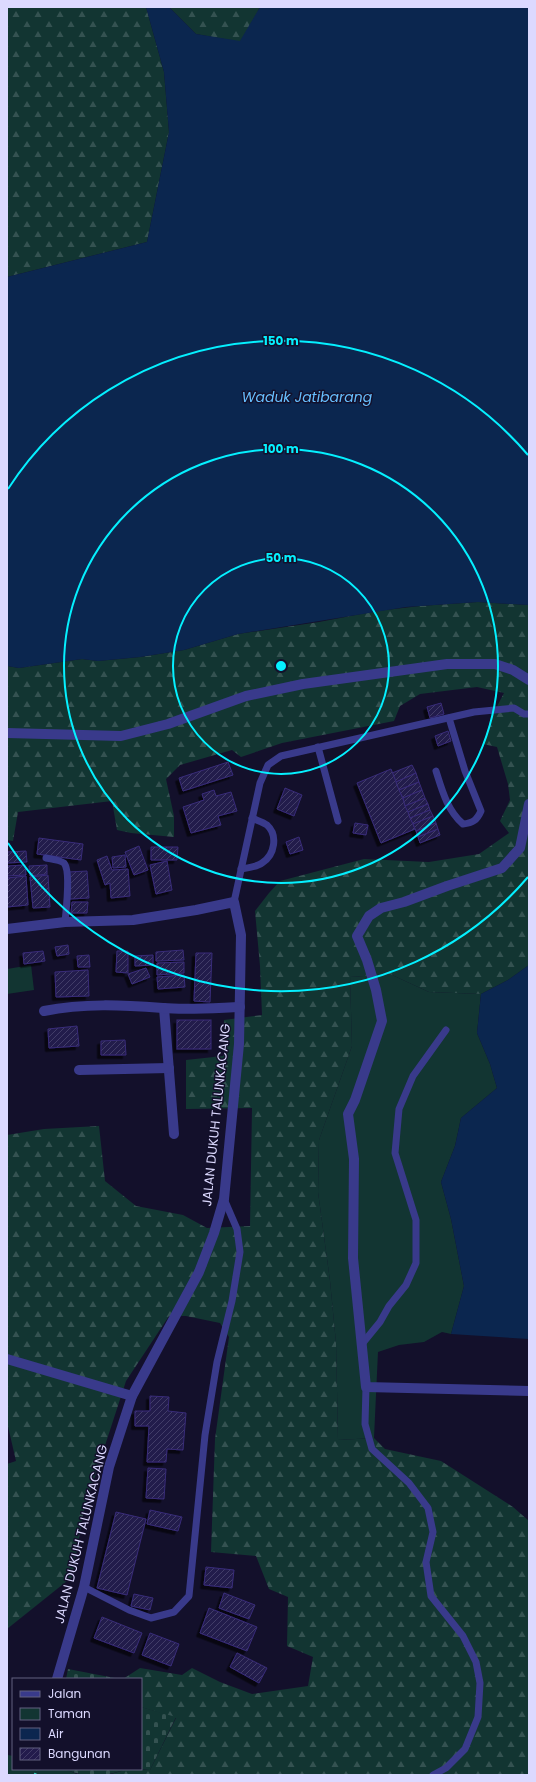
<svg xmlns="http://www.w3.org/2000/svg" width="536" height="1782" viewBox="0 0 536 1782" font-family="Poppins,sans-serif">
  <style>
    .green { fill: #123532 }
    .forest { fill: url(#forest-firs) }
    .cemetery { fill: url(#cemetery-stones) }
    .water { fill: #0b264f }
    .building { fill: url(#building-hatch); stroke: #382c79; filter: url(#shadow) }
    .lines { fill: none; stroke-linecap: round; stroke-linejoin: round }
    .path { stroke: #2cc1b2; stroke-width: 2.5; stroke-dasharray: 2 3; stroke-linecap: butt }
    .lane { stroke: #393a8b; stroke-width: 7 }
    .street { stroke: #393a8b; stroke-width: 10 }
    .ring { fill: none; stroke: #05f0ff; stroke-width: 2 }
    .labels { text-anchor: middle; dominant-baseline: central; stroke-width: 3; stroke-linejoin: round; paint-order: stroke }
    .street-label { font-size: 13px; fill: #dcd9ff; stroke: #13102b }
    .water-label { font-size: 14px; font-style: italic; fill: #67bfff; stroke: #13102b }
    .centre { fill: #05f0ff; stroke: #13102b; stroke-width: 2 }
    .ring-label { font-size: 12px; text-anchor: middle; font-weight: bold; fill: #05f0ff; stroke: #13102b; stroke-width: 3; stroke-linejoin: round; paint-order: stroke }
  </style>
  <defs>
    <pattern id="forest-firs" width="22" height="20" patternUnits="userSpaceOnUse"><rect width="22" height="20" fill="#123532"/><path d="M5 1l3.5 6h-7zM16 11l3.5 6h-7z" fill="#345251"/></pattern>
    <pattern id="cemetery-stones" width="16" height="16" patternUnits="userSpaceOnUse"><rect width="16" height="16" fill="#123532"/><path d="M2 7V4a2 2 0 0 1 4 0v3zM10 15v-3a2 2 0 0 1 4 0v3z" fill="#345251"/></pattern>
    <pattern id="building-hatch" width="6" height="6" patternUnits="userSpaceOnUse"><rect width="6" height="6" fill="#231b4c"/><path d="M-1 1l2-2M0 6l6-6M5 7l2-2" fill="none" stroke="#423c67"/></pattern>
    <filter id="shadow"><feDropShadow dx="-3.5" dy="3.5" stdDeviation="0" flood-color="#0009"/></filter>
  </defs>
  <rect width="100%" height="100%" fill="#13102b"/>
  <g class="green">
    <polygon points="31,965 34,990 7,994 7,969"/>
    <polygon points="390,974 429,992 481,994 477,1033 490,1064 497,1088 461,1118 455,1146 441,1182 451,1219 464,1286 451,1334 442,1332 424,1342 399,1345 378,1352 374,1438 338,1440 336,1343 330,1281 318,1192 319,1140 352,1046 350,977"/>
    <polygon points="8,1755 13,1756 13,1769 65,1769 79,1775 7,1775 7,1756"/>
  </g>
  <g class="forest">
    <polygon points="7,7 146,7 164,72 169,132 147,242 7,277"/>
    <polygon points="169,7 260,7 241,42 196,34"/>
    <polygon points="478,602 529,605 529,965 508,980 481,994 429,992 390,974 350,977 352,1046 319,1140 318,1192 330,1281 336,1343 338,1440 374,1438 385,1449 441,1461 513,1507 529,1521 529,1775 108,1775 128,1769 150,1770 176,1718 141,1707 141,1679 123,1679 140,1668 182,1675 192,1668 220,1682 252,1694 308,1686 313,1657 287,1646 288,1597 269,1589 256,1556 211,1552 215,1439 229,1337 220,1323 186,1316 169,1316 126,1381 84,1510 72,1577 7,1629 7,1464 16,1461 7,1422 7,1135 44,1129 99,1126 105,1181 136,1206 183,1215 207,1228 250,1226 252,1108 186,1109 186,1060 223,1056 224,1020 262,1015 260,966 255,911 269,893 280,881 364,859 429,862 479,854 509,833 500,821 510,800 508,784 497,747 483,744 492,716 504,693 477,687 420,694 400,706 394,721 282,743 241,757 232,750 180,765 166,779 174,816 174,837 131,833 117,830 112,801 18,812 13,841 7,840 7,666 19,668 82,659 98,661 140,657 184,650 238,634 319,622 377,611 420,606"/>
  </g>
  <g class="cemetery">
    <polygon points="68,1669 120,1679 66,1679"/>
    <polygon points="141,1707 176,1717 150,1770 138,1769 141,1769"/>
    <path d="M 65,1769 L 128,1769 C 105,1776 87,1779 65,1769 Z"/>
  </g>
  <g class="water">
    <polygon points="146,7 169,7 196,34 240,41 260,7 529,7 529,605 478,602 406,607 238,634 184,650 140,657 98,661 82,659 19,668 7,666 7,277 147,242 169,132 164,72"/>
    <polygon points="529,965 529,1339 451,1334 464,1286 451,1219 441,1182 455,1146 461,1118 497,1088 490,1064 477,1033 481,994 508,980"/>
  </g>
  <g class="building">
    <polygon points="441,703 444,714 430,718 427,707"/>
    <polygon points="448,731 451,741 438,746 435,736"/>
    <polygon points="228,762 233,775 183,791 179,778"/>
    <polygon points="412,765 416,773 396,782 392,773"/>
    <polygon points="391,769 415,829 381,843 357,783"/>
    <polygon points="416,773 419,782 399,790 396,782"/>
    <polygon points="419,782 422,790 403,798 399,790"/>
    <polygon points="285,788 302,795 294,816 277,809"/>
    <polygon points="214,790 216,796 231,792 237,811 218,816 221,825 191,833 183,807 204,800 202,794"/>
    <polygon points="422,790 425,798 405,806 403,798"/>
    <polygon points="425,798 428,804 408,812 405,806"/>
    <polygon points="428,804 430,810 410,818 408,812"/>
    <polygon points="430,810 433,816 413,824 410,818"/>
    <polygon points="433,816 436,823 416,831 413,824"/>
    <polygon points="355,823 368,825 366,835 353,833"/>
    <polygon points="436,823 438,829 418,837 416,831"/>
    <polygon points="438,829 440,835 420,843 418,837"/>
    <polygon points="299,837 303,850 290,854 286,842"/>
    <polygon points="39,838 83,844 81,860 37,854"/>
    <polygon points="139,846 148,870 134,875 125,852"/>
    <polygon points="151,847 178,847 177,860 151,860"/>
    <polygon points="26,851 27,862 7,863 7,852"/>
    <polygon points="125,855 126,867 113,868 112,857"/>
    <polygon points="107,856 112,870 128,869 130,896 111,898 110,883 105,885 97,860"/>
    <polygon points="167,861 172,890 156,894 150,865"/>
    <polygon points="25,865 26,875 7,876 7,866"/>
    <polygon points="47,865 47,874 30,876 29,866"/>
    <polygon points="87,871 89,898 70,899 68,872"/>
    <polygon points="48,875 50,907 33,908 30,877"/>
    <polygon points="26,876 28,905 7,907 7,878"/>
    <polygon points="72,902 88,902 87,913 71,913"/>
    <polygon points="68,945 69,954 57,956 55,947"/>
    <polygon points="183,950 184,960 156,961 156,952"/>
    <polygon points="43,951 45,961 24,964 23,953"/>
    <polygon points="117,951 128,951 128,973 116,972"/>
    <polygon points="196,953 212,953 210,1002 194,1001"/>
    <polygon points="89,955 90,967 78,967 77,956"/>
    <polygon points="153,955 153,965 135,966 135,956"/>
    <polygon points="184,962 184,973 157,975 157,963"/>
    <polygon points="146,968 150,977 132,984 128,974"/>
    <polygon points="88,970 89,996 56,997 55,972"/>
    <polygon points="184,975 185,987 158,989 157,977"/>
    <rect x="177" y="1020" width="34" height="29"/>
    <polygon points="77,1026 79,1046 49,1048 48,1029"/>
    <polygon points="125,1040 126,1055 101,1055 101,1041"/>
    <polygon points="150,1396 169,1397 168,1411 186,1413 183,1450 167,1449 166,1462 147,1462 149,1426 135,1426 135,1411 150,1411"/>
    <polygon points="148,1468 166,1469 164,1499 146,1498"/>
    <polygon points="150,1510 182,1517 178,1531 147,1524"/>
    <polygon points="116,1512 146,1519 127,1595 97,1588"/>
    <polygon points="206,1567 234,1570 232,1588 204,1585"/>
    <polygon points="224,1593 255,1605 249,1619 219,1608"/>
    <polygon points="134,1594 153,1598 150,1610 131,1606"/>
    <polygon points="209,1608 257,1627 247,1651 200,1633"/>
    <polygon points="102,1617 142,1633 134,1653 94,1638"/>
    <polygon points="150,1633 179,1644 171,1666 142,1655"/>
    <polygon points="237,1653 267,1668 259,1683 230,1667"/>
  </g>
  <g class="lines">
    <polyline class="path" points="35,1775 36,1769"/>
    <g class="lane">
      <polyline points="318,747 338,821"/>
      <path d="M 436,771 C 442,790 447,810 463,824 C 473,823 477,820 481,811 L 465,771 L 449,718"/>
      <path d="M 46,858 C 51,859 60,860 64,863 C 71,871 66,911 65,922"/>
      <path d="M 241,869 C 247,868 257,867 262,863 C 275,855 278,835 267,825 C 263,822 256,820 252,818"/>
      <polyline points="234,902 260,783 268,765 281,756 474,712 514,708 524,714 529,714"/>
      <polyline points="362,1344 380,1322 389,1306 406,1285 416,1263 416,1220 395,1153 399,1109 413,1076 446,1030"/>
      <polyline points="366,1387 365,1424 372,1449 409,1483 428,1508 433,1532 426,1562 431,1596 463,1636 476,1662 480,1683 478,1717 465,1749 446,1768 433,1775"/>
      <polyline points="84,1587 129,1610 151,1618 174,1612 189,1596 205,1435 217,1362 232,1301 240,1252 237,1229 224,1199"/>
    </g>
    <g class="street">
      <polyline points="7,733 121,736 168,724 246,696 303,684 447,664 495,664 513,670 529,680"/>
      <polyline points="529,804 520,848 502,868 447,886 404,902 381,908 369,916 357,936 367,960 376,990 382,1021 355,1100 348,1114 354,1159 353,1258 366,1387 529,1391"/>
      <polyline points="7,929 65,922 133,920 196,910 234,902 241,935 239,1044 224,1199 214,1233 199,1272 132,1396 109,1467 84,1587 57,1679"/>
      <polyline points="164,1008 174,1134"/>
      <path d="M 44,1011 C 84,1003 122,1005 163,1008 C 188,1010 214,1008 240,1007"/>
      <polyline points="79,1070 169,1068"/>
      <polyline points="7,1359 132,1396"/>
    </g>
  </g>
  <g class="ring">
    <circle cx="281" cy="666" r="108"/>
    <circle cx="281" cy="666" r="217"/>
    <path d="M528 877A325 325 0 0 1 8 843M8 489A325 325 0 0 1 528 455"/>
  </g>
  <g class="labels">
    <g class="street-label">
      <text transform="translate(216 1115) rotate(-84)">JALAN DUKUH TALUNKACANG</text>
      <text transform="translate(81 1534) rotate(-76)">JALAN DUKUH TALUNKACANG</text>
    </g>
    <g class="water-label">
      <text x="307" y="397">Waduk Jatibarang</text>
    </g>
  </g>
  <circle cx="281" cy="666" r="6" class="centre"/>
  <g class="ring-label">
    <text x="281" y="345">150 m</text>
    <text x="281" y="453">100 m</text>
    <text x="281" y="562">50 m</text>
  </g>
  <rect width="536" height="1782" fill="none" stroke="#dcd9ff" stroke-width="16"/>
  <rect x="12" y="1678" width="130" height="92" fill="#13102b" stroke="#636080"/>
  <rect x="20" y="1691" width="20" height="6" fill="#393a8b" stroke="#636080"/>
  <text x="48" y="1698" font-size="12" fill="#dcd9ff">Jalan</text>
  <rect x="20" y="1708" width="20" height="12" fill="#123532" stroke="#636080"/>
  <text x="48" y="1718" font-size="12" fill="#dcd9ff">Taman</text>
  <rect x="20" y="1728" width="20" height="12" fill="#0b264f" stroke="#636080"/>
  <text x="48" y="1738" font-size="12" fill="#dcd9ff">Air</text>
  <rect x="20" y="1748" width="20" height="12" fill="url(#building-hatch)" stroke="#636080"/>
  <text x="48" y="1758" font-size="12" fill="#dcd9ff">Bangunan</text>
</svg>
